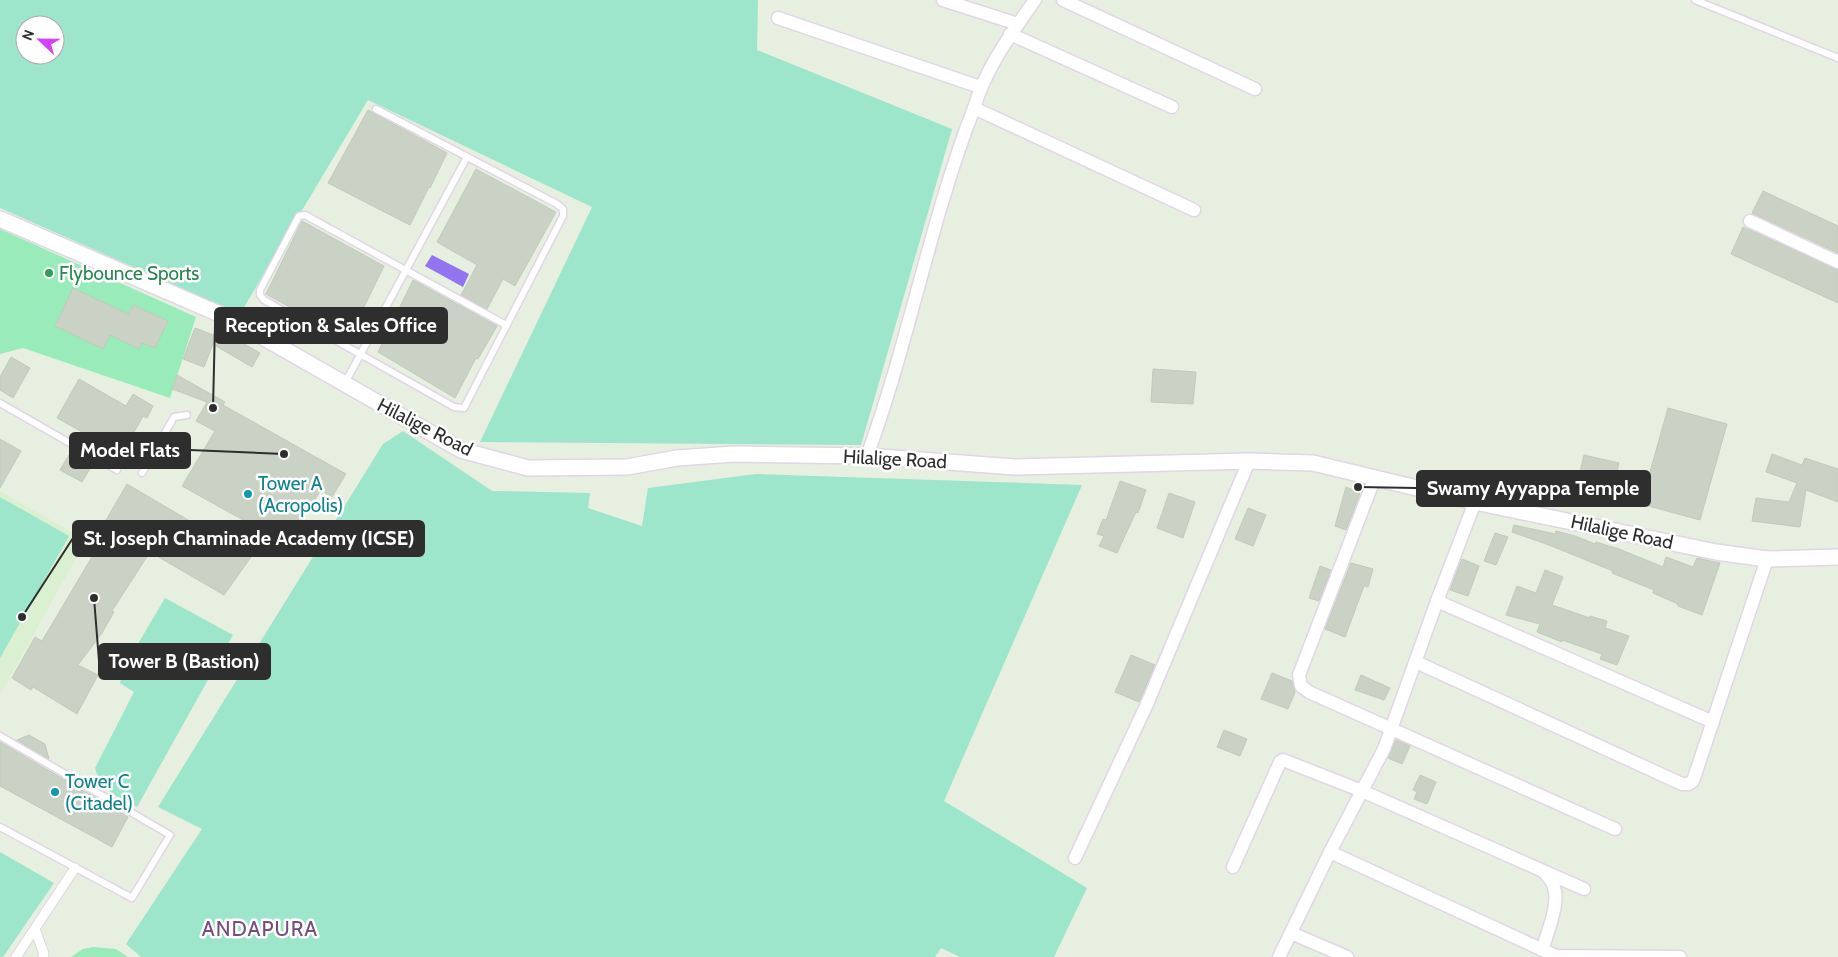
<svg xmlns="http://www.w3.org/2000/svg" width="1838" height="957" viewBox="0 0 1838 957" font-family="Cabin,sans-serif">
  <style>
    .education { fill: #dbf0d0 }
    .green { fill: #9de5cb; fill-rule: evenodd }
    .pitch { fill: #99ecba }
    .water { fill: #9274f0 }
    .building { fill: #cad2c5; stroke: #c0cbb9 }
    .lines { fill: none; stroke-linecap: round; stroke-linejoin: round }
    .service-casing { stroke: #e2d5e6; stroke-width: 9 }
    .pedestrian-casing { stroke: #e2d5e6; stroke-width: 11 }
    .minor-casing { stroke: #e2d5e6; stroke-width: 15 }
    .tertiary-casing { stroke: #e2d5e6; stroke-width: 18 }
    .service { stroke: #fff; stroke-width: 6 }
    .pedestrian { stroke: #fff; stroke-width: 9 }
    .minor { stroke: #fff; stroke-width: 12 }
    .tertiary { stroke: #fff; stroke-width: 15 }
    .leisure-dot { fill: #2e9e5b; stroke: #fff; stroke-width: 2 }
    .culture-dot { fill: #0f9aa8; stroke: #fff; stroke-width: 2 }
    .labels { text-anchor: middle; dominant-baseline: central; stroke-width: 5; stroke-linejoin: round; paint-order: stroke }
    .leisure-label { font-size: 19px; fill: #27864d; stroke: #fff; text-anchor: start }
    .street-label { font-size: 19px; fill: #2e2e2e; stroke: #fff }
    .culture-label { font-size: 19px; fill: #0d838f; stroke: #fff; text-anchor: start }
    .quarter-label { font-size: 21px; letter-spacing: 1px; fill: #754d80; stroke: #fff }
    .leader { fill: none; stroke: #2e2e2e; stroke-width: 2 }
    .callout-dot { fill: #2e2e2e; stroke: #fff; stroke-width: 2 }
    .callout { fill: #2e2e2e; stroke: #2e2e2e; stroke-width: 2 }
    .callout-label { font-size: 20px; text-anchor: middle; font-weight: bold; fill: #fff }
  </style>
  <rect width="100%" height="100%" fill="#e7efe0"/>
  <polygon class="education" points="0,491 86,540 0,695"/>
  <g class="green">
    <path d="M 0,0 L 758,0 L 757,50 L 952,129 L 861,445 L 480,442 L 592,207 L 368,100 L 240,314 L 0,208 ZM 25,25 L 55,25 L 55,55 L 25,55 Z"/>
    <polygon points="403,431 492,491 590,493 588,508 642,526 648,488 756,474 1082,485 944,801 1087,888 1054,957 960,957 941,948 935,957 141,957 126,944 202,829 158,807 383,444"/>
    <polygon points="0,497 69,536 0,658"/>
    <path d="M 165,598 L 233,635 L 137,807 C 117,796 101,791 95,768 L 134,692 L 120,683 L 126,664 Z"/>
    <polygon points="0,852 54,883 3,957 0,957"/>
  </g>
  <g class="pitch">
    <polygon points="0,229 196,317 170,398 23,348 0,354"/>
    <polygon points="93,947 116,949 128,957 71,957 83,949"/>
  </g>
  <polygon class="water" points="432,255 469,274 463,287 425,266"/>
  <g class="building">
    <polygon points="368,110 447,153 430,188 429,187 410,225 328,183"/>
    <polygon points="476,169 556,212 515,286 503,279 487,309 461,295 477,265 437,242"/>
    <polygon points="1763,191 1838,226 1838,253 1752,213"/>
    <polygon points="302,221 384,266 363,309 346,338 266,294"/>
    <polygon points="1743,227 1838,270 1838,303 1731,254"/>
    <polygon points="413,280 497,326 478,359 476,358 455,398 378,352"/>
    <polygon points="73,288 128,314 133,305 168,321 155,348 142,343 139,349 110,335 103,349 55,326"/>
    <polygon points="195,328 216,336 204,367 183,359"/>
    <polygon points="222,331 260,353 252,367 216,346"/>
    <polygon points="11,357 30,368 13,398 0,390 0,377"/>
    <polygon points="1153,369 1196,372 1193,404 1151,402"/>
    <polygon points="177,375 225,402 223,405 346,474 332,497 321,490 286,544 182,486 215,431 196,421 207,402 172,389"/>
    <polygon points="79,379 126,406 133,394 153,406 147,418 143,416 122,454 57,418"/>
    <polygon points="1668,408 1727,424 1700,520 1641,504"/>
    <polygon points="0,439 21,451 0,488"/>
    <polygon points="1772,454 1802,465 1805,458 1838,469 1838,502 1806,490 1800,527 1752,521 1756,498 1789,502 1797,483 1766,472"/>
    <polygon points="69,455 91,467 82,482 60,470"/>
    <polygon points="1584,455 1619,463 1611,497 1576,488"/>
    <polygon points="1120,481 1146,490 1138,513 1136,512 1117,553 1099,546 1104,536 1097,534 1103,519 1106,520"/>
    <polygon points="127,484 251,557 224,595 150,552 112,611 114,612 102,633 78,665 98,675 77,714 33,687 31,690 12,678 35,637 42,641 108,530 102,527"/>
    <polygon points="1346,487 1360,493 1346,530 1335,526"/>
    <polygon points="1169,493 1195,502 1183,538 1157,528"/>
    <polygon points="1248,508 1266,515 1253,546 1235,539"/>
    <polygon points="1514,525 1555,534 1556,531 1575,536 1595,544 1596,542 1619,549 1663,567 1666,557 1693,567 1697,558 1720,563 1702,615 1678,606 1678,604 1653,593 1654,590 1612,573 1613,571 1549,545 1512,532"/>
    <polygon points="1495,533 1508,537 1496,565 1484,561"/>
    <polygon points="1462,559 1479,566 1468,596 1450,590"/>
    <polygon points="1351,563 1373,569 1368,587 1364,586 1345,637 1325,629"/>
    <polygon points="1320,566 1331,570 1319,601 1309,598"/>
    <polygon points="1545,570 1563,577 1552,605 1590,618 1590,616 1607,621 1605,628 1629,636 1617,665 1600,659 1602,654 1562,640 1562,642 1537,632 1540,624 1506,615 1517,586 1536,593"/>
    <polygon points="1131,655 1155,665 1139,702 1115,692"/>
    <polygon points="1272,673 1292,681 1295,692 1288,709 1261,699"/>
    <polygon points="1361,675 1390,688 1384,700 1355,690"/>
    <polygon points="1224,730 1247,739 1240,756 1217,747"/>
    <polygon points="29,735 45,744 49,759 17,740"/>
    <polygon points="1396,740 1410,746 1402,764 1388,758"/>
    <polygon points="0,742 128,817 112,847 0,786"/>
    <polygon points="1420,775 1436,782 1427,804 1414,799 1417,792 1413,790"/>
  </g>
  <g class="lines">
    <g class="service-casing">
      <g id="service">
        <polyline points="1695,0 1838,58"/>
        <polyline points="376,109 557,204 563,209 563,216 464,408 454,407 264,300 260,295 260,290 299,216 305,215 506,325"/>
        <polyline points="345,383 467,157"/>
        <polyline points="0,403 117,470"/>
        <polyline points="142,473 174,417 187,415"/>
        <polyline points="0,736 170,835 132,898 0,827"/>
      </g>
    </g>
    <g class="pedestrian-casing">
      <g id="pedestrian">
        <polyline points="35,929 44,954 43,957"/>
        <polyline points="16,957 75,868"/>
      </g>
    </g>
    <g class="minor-casing">
      <g id="minor">
        <polyline points="943,0 1018,24"/>
        <polyline points="1063,0 1255,89"/>
        <polyline points="778,18 980,87"/>
        <polyline points="1010,34 1172,107"/>
        <path d="M 974,108 C 986,67 1011,34 1035,0"/>
        <polyline points="1750,221 1838,262"/>
        <path d="M 867,456 C 909,342 930,221 974,108 L 1194,210"/>
        <polyline points="1375,477 1299,675 1301,686 1309,692 1615,829"/>
        <polyline points="1437,601 1713,722"/>
        <polyline points="1416,662 1682,784 1688,784 1693,781 1767,559"/>
        <polyline points="1330,852 1556,956 1680,957"/>
        <polyline points="1075,858 1147,704 1249,461"/>
        <polyline points="1233,867 1280,762 1283,760 1362,791 1584,889"/>
        <polyline points="1291,933 1347,957"/>
        <path d="M 1542,950 C 1547,934 1558,907 1555,891 C 1554,884 1548,876 1543,871"/>
        <polyline points="1279,957 1330,852 1384,749 1437,601 1475,502"/>
      </g>
    </g>
    <g class="tertiary-casing">
      <polyline id="tertiary" points="0,219 231,319 461,450 528,468 627,467 677,458 734,454 867,456 1015,467 1249,461 1313,463 1475,502 1716,552 1767,559 1838,557"/>
    </g>
    <use href="#service" class="service"/>
    <use href="#pedestrian" class="pedestrian"/>
    <use href="#minor" class="minor"/>
    <use href="#tertiary" class="tertiary"/>
  </g>
  <circle class="leisure-dot" cx="49" cy="273" r="5"/>
  <g class="culture-dot">
    <circle cx="248" cy="494" r="5"/>
    <circle cx="55" cy="792" r="5"/>
  </g>
  <g class="labels">
    <g class="leisure-label">
      <text x="59" y="273">Flybounce Sports</text>
    </g>
    <g class="street-label">
      <text transform="translate(425 427) rotate(27)">Hilalige Road</text>
      <text transform="translate(895 459) rotate(3)">Hilalige Road</text>
      <text transform="translate(1622 532) rotate(12)">Hilalige Road</text>
    </g>
    <g class="culture-label">
      <text x="258" y="483">Tower A<tspan x="258" dy="22">(Acropolis)</tspan></text>
      <text x="65" y="781">Tower C<tspan x="65" dy="22">(Citadel)</tspan></text>
    </g>
    <g class="quarter-label">
      <text x="260" y="928">ANDAPURA</text>
    </g>
  </g>
  <path class="leader" d="M213 408L215 325M284 454L190 450M1358 487L1417 488M22 617L73 538M94 598L99 661"/>
  <g class="callout-dot">
    <circle cx="213" cy="408" r="5"/>
    <circle cx="284" cy="454" r="5"/>
    <circle cx="1358" cy="487" r="5"/>
    <circle cx="22" cy="617" r="5"/>
    <circle cx="94" cy="598" r="5"/>
  </g>
  <g class="callout">
    <rect x="215" y="308" width="232" height="35" rx="5"/>
    <rect x="70" y="433" width="120" height="35" rx="5"/>
    <rect x="1417" y="471" width="233" height="35" rx="5"/>
    <rect x="73" y="521" width="351" height="35" rx="5"/>
    <rect x="99" y="644" width="171" height="35" rx="5"/>
  </g>
  <g class="callout-label">
    <text x="331" y="332">Reception &amp; Sales Office</text>
    <text x="130" y="457">Model Flats</text>
    <text x="1533" y="495">Swamy Ayyappa Temple</text>
    <text x="249" y="545">St. Joseph Chaminade Academy (ICSE)</text>
    <text x="184" y="668">Tower B (Bastion)</text>
  </g>
  <g transform="translate(40 40) rotate(292)"><circle r="24" fill="#ffffff" stroke="#ababab"/>
  <path d="M0-4L9 19L0 12L-9 19Z" fill="#d441fc"/>
  <text y="-8" font-size="14" font-weight="bold" text-anchor="middle" fill="#2e2e2e">N</text>
  </g>
</svg>
